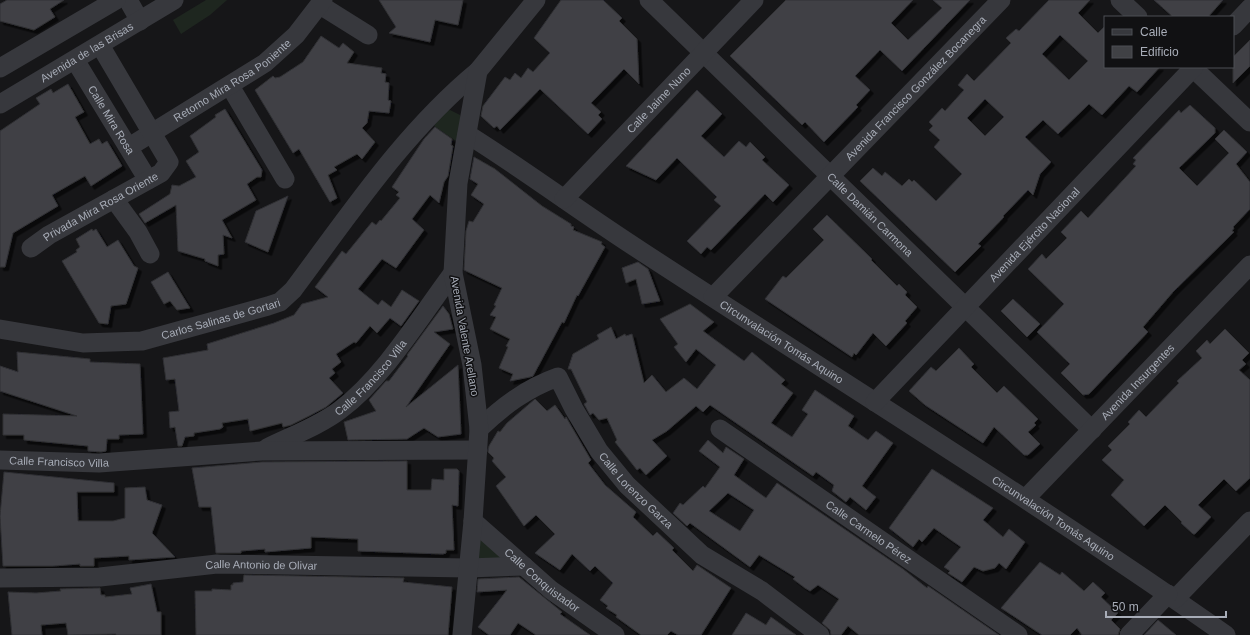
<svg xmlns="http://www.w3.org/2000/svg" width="1250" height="635" viewBox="0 0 1250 635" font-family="Arial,sans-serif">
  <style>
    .green { fill: #1e261f }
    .building { fill: #404145; stroke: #303034; fill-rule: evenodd; filter: url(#shadow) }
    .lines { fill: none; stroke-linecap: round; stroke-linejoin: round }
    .minor { stroke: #37383d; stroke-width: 19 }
    .labels { text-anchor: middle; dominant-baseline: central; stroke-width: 3; stroke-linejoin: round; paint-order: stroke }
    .street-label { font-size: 11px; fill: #a8adb8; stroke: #111113 }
  </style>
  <defs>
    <filter id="shadow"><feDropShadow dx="3.5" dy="3.5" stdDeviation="0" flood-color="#0009"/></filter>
  </defs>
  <rect width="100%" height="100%" fill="#161618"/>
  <g class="green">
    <polygon points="206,0 227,0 210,15 181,34 173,20"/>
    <polygon points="450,110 460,115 462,122 459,143 434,126 445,111"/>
    <polygon points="479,535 507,560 477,560"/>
  </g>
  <g class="building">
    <polygon points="7,0 64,0 50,9 55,17 34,30 0,21 0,4"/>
    <polygon points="379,0 463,0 458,25 435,20 430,42 389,33 396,27"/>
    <polygon points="561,0 603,0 622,18 619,21 637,39 639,84 624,69 591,103 601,112 598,115 602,119 588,134 540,89 500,130 497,126 494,128 481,116 483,106 505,77 510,80 515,73 521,78 528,68 533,72 550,53 534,38"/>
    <polygon points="786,0 913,0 891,23 908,40 942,8 933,0 970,0 902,71 880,50 855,76 870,90 856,105 858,107 824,142 805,122 802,125 730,56"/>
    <path d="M 1049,0 L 1090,0 L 1078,13 L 1098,33 L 1105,26 L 1105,67 L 1160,67 L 1137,92 L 1129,86 L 1102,115 L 1089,104 L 1058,134 L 1043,120 L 1025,137 L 1051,162 L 1040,174 L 1033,195 L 1028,190 L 1003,216 L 1004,217 L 978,244 L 981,246 L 955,272 L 860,181 L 873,168 L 882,176 L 885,172 L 902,186 L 909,179 L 912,182 L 914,180 L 936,201 L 962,174 L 934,147 L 940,140 L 929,130 L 933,126 L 929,122 L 942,108 L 945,111 L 964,90 L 958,85 L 967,74 L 974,81 L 1011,43 L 1006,38 L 1016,29 L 1019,31 ZM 1060,35 L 1088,61 L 1069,80 L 1042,54 ZM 985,99 L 1004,117 L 985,136 L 967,118 Z"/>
    <polygon points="1154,0 1223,0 1208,17 1173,17"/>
    <polygon points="321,36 339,48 343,43 354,52 347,63 382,68 381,73 386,74 385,82 389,83 388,100 391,101 389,113 369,111 367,123 362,128 375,142 362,159 357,154 334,167 337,170 328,175 337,198 330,202 299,149 293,153 255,90 273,76 275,78 280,77 303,62"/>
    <polygon points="1250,40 1250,66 1233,83 1233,57"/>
    <polygon points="68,84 84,112 75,117 90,144 99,139 102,144 107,141 122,166 91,186 85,176 52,195 58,206 13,233 5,267 0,267 0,131 40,104 36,98 51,89 53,93"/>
    <polygon points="697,90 722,114 701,136 724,157 739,141 746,147 750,142 765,157 762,160 789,185 773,202 765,194 711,250 707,247 701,254 687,241 721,206 714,200 717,197 677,158 656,180 626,166"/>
    <polygon points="1190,105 1215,128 1215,133 1179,168 1197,186 1229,153 1215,139 1224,130 1247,152 1236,164 1250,182 1250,209 1233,227 1234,228 1232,231 1234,232 1173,292 1143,327 1148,332 1089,394 1083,395 1061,373 1070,364 1037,332 1064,304 1028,269 1042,254 1046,259 1067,238 1061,232 1081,211 1088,218 1136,166 1133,164 1136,160 1133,158 1179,110 1181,113"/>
    <polygon points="225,109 262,170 261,177 257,177 247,184 256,200 222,220 232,238 223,235 224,254 218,255 218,266 205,261 205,259 178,251 176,205 145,223 139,214 170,194 172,185 179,186 196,177 186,161 199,152 190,136 216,117 215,115"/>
    <polygon points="435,127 452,139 451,145 453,146 448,176 444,182 439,203 430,195 412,219 424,230 396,268 382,259 358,289 378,305 382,300 391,307 402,290 419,301 401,326 390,318 377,333 370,326 356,343 354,342 336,354 341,362 332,369 335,373 329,378 343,393 326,407 309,416 291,425 283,427 282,423 250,431 248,419 222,423 223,427 220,429 194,433 194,436 185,437 182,446 178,446 175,427 170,428 169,412 179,411 175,379 166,380 163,358 208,350 207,344 274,323 294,315 302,304 328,297 315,287 342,251 346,254 372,222 376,225 380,220 381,221 400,198 396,195 399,192 392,187 424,139"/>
    <polygon points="474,157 495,169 542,206 571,224 571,226 574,227 573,230 602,242 601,244 605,247 578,296 577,295 564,323 562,322 533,376 530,377 510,381 513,374 499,368 508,347 506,346 510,339 490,329 496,317 490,315 496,306 494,305 502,288 464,270 466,231 469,221 473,222 484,204 471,195 478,184 470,179"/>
    <polygon points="288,196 268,252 245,242 256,211"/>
    <polygon points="827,215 872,259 871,260 897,286 899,284 907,292 905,295 917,307 905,321 907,323 886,346 873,333 856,355 854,353 852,357 765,299 783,276 786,278 824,240 813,229"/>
    <polygon points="92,229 93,231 96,229 107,247 118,240 134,266 138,268 126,304 111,306 108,324 99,323 62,261 77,252 76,250 80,247 76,239"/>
    <polygon points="638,262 648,269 660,301 642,304 636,279 626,283 622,268"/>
    <polygon points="168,272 185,300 190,308 177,310 170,301 164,304 151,282"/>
    <polygon points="1013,299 1040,324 1027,337 1001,311"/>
    <polygon points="690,304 714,322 703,331 744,361 752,352 785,380 781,384 793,393 771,423 792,437 808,414 802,410 815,390 854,416 848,426 868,440 876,431 893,443 862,486 876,497 866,510 850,497 846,502 832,491 834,485 816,472 813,476 710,405 703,412 696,406 667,431 652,440 667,456 646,475 640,468 637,470 615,442 617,440 607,418 599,420 593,413 590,415 584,404 587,402 571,369 568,369 573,354 599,339 597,335 611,327 616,339 625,334 626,336 632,334 644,383 652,375 666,392 684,378 697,389 716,365 696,349 686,362 674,347 678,344 660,319"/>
    <polygon points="443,306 449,314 453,329 434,332 450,344 406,407 458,365 461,434 438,437 424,428 407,439 348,440 344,422 376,411 369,400 386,381 389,381 408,356 407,355"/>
    <polygon points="1225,329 1249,353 1242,360 1246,364 1239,370 1250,380 1250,478 1236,491 1224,479 1198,505 1211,517 1195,534 1193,534 1181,523 1182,522 1165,505 1144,526 1111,495 1124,480 1102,460 1112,450 1108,446 1130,424 1128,422 1139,410 1146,417 1179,383 1177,381 1202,358 1196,351 1207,340 1210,344"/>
    <polygon points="959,348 974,364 971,367 997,393 1004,386 1038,419 1034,423 1036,425 1028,432 1040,444 1028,455 1024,455 994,427 983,443 925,405 909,391 931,367 936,371"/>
    <polygon points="17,352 90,359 90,362 140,364 143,434 119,435 119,439 107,439 106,451 101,452 88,451 88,446 24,440 24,435 3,435 3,414 77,416 0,391 0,366 18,372"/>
    <polygon points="535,399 547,411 555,405 565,419 566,417 591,460 588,463 605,485 636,512 633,517 653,536 657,532 674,548 672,550 693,571 697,565 731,588 701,635 678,635 671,631 667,635 641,635 616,617 617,615 606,608 608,606 600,600 613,583 595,566 590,571 572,554 560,570 535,553 555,534 536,515 524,526 496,486 506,477 492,461 494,458 488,452 489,446 498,431 500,432 507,423"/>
    <path d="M 708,440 L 723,453 L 726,447 L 744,459 L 734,475 L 766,498 L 777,483 L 903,569 L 927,588 L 928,586 L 999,635 L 859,635 L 848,626 L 841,635 L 831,635 L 830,630 L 822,623 L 839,599 L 818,585 L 810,591 L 805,588 L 793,579 L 795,577 L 759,555 L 750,567 L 690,523 L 687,526 L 673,513 L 680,503 L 683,505 L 703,486 L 705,488 L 720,467 L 699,451 ZM 728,493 L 754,510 L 740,531 L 709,511 Z"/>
    <polygon points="407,461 407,490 431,490 432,479 444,480 444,469 457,469 459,471 458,506 452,505 454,550 446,550 446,553 443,554 358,551 358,539 311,537 311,548 265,552 265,549 241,551 241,553 216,553 211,507 199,507 192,468 262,462"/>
    <polygon points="932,469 993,508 983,520 1003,537 1009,529 1025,542 1006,569 999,563 995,568 983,571 974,567 962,582 948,573 950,571 944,567 961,547 934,528 922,542 919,539 913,547 889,528"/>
    <polygon points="4,472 114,483 114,492 77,492 78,521 113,521 125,518 125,488 145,487 147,500 162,505 152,533 175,557 129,560 129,556 94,558 94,566 80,566 80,564 53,566 3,566 0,516"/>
    <polygon points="1040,562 1060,575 1062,572 1084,591 1093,582 1105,593 1101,597 1118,613 1111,620 1120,629 1118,635 1082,635 1077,628 1070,635 1042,635 1001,608"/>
    <polygon points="244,575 404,578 403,582 452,587 448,635 196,635 195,591 212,591 212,589 231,590 231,585 233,585 233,583 243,582"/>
    <polygon points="519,577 562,612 560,614 590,635 536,635 518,623 510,635 489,635 478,627 507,590 477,592 478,579"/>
    <polygon points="151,584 157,612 161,612 161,635 116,635 116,634 68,635 66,623 41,625 42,635 12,635 8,592 36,593 61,591 60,589 100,588 101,595 105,595 105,597 132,594 130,588"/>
    <polygon points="746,613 766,625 771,617 796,635 732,635"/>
    <polygon points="1158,620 1176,635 1144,635"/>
  </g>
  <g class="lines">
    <g class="minor">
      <polyline points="128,0 140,21"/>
      <path id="s1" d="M 649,0 L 1092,430"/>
      <polyline points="1120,0 1138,17"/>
      <polyline points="320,5 368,35"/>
      <polyline points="1233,26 1250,8"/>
      <path id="s2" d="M 75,60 L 148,180"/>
      <polyline points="1192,67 1250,122"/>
      <polyline points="0,68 116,0"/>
      <polyline points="230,86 285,179"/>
      <path id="s3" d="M 0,104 L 174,0"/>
      <path id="s4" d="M 467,134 C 526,171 582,213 641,251 C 837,379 1035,501 1226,635"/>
      <path id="s5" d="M 129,147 L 265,63 L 296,35 L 323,0"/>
      <polyline points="114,199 138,232 150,254"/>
      <path id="s6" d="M 564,199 L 754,0"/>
      <path id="s7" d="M 31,248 L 49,235 L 161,173 L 169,162 L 100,45"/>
      <path id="s8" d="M 713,297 L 1001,0"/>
      <path id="s9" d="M 0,329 L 83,343 L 142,341 L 268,306 L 280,302 L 293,290 C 350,214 404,132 478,71"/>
      <path id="s10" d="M 875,402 L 1194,67"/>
      <path id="s11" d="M 479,429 C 503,406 527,388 558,377 L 574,409 L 599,451 L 627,485 L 702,555 L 762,591 L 820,635"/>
      <path id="s12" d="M 720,429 L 1018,635"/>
      <path id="s13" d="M 267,448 C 291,436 319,426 340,410 C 384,377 420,317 453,273"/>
      <path id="s14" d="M 0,460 L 99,463 L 262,451 L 478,450"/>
      <path id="s15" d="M 1026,498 L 1250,265"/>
      <path id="s16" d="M 473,521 L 551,590 L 615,635"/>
      <path id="s17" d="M 0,578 L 100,577 L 217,564 L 468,568 L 524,566"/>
      <polyline points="1175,599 1250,521"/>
      <polyline points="462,635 473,521 479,429 472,365 453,273 458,183 478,71 536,0"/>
      <polyline points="1129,635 1168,594"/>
    </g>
  </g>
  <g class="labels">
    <g class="street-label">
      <text stroke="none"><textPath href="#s3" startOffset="101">Avenida de las Brisas</textPath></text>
      <text stroke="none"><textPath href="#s5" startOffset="123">Retorno Mira Rosa Poniente</textPath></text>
      <text stroke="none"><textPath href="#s8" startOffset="291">Avenida Francisco González Bocanegra</textPath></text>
      <text stroke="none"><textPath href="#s6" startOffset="137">Calle Jaime Nuno</textPath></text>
      <text stroke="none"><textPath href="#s2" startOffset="70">Calle Mira Rosa</textPath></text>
      <text stroke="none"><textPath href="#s7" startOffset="81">Privada Mira Rosa Oriente</textPath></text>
      <text stroke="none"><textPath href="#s1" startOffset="308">Calle Damián Carmona</textPath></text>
      <text stroke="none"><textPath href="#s10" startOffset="231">Avenida Ejército Nacional</textPath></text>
      <text stroke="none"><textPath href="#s9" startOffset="225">Carlos Salinas de Gortari</textPath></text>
      <text transform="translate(465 336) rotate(80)">Avenida Valente Arellano</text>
      <text stroke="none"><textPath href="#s4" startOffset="377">Circunvalación Tomás Aquino</textPath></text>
      <text stroke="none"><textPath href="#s13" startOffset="127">Calle Francisco Villa</textPath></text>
      <text stroke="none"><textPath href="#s15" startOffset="161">Avenida Insurgentes</textPath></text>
      <text stroke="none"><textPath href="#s14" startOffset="59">Calle Francisco Villa</textPath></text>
      <text stroke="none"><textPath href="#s11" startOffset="234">Calle Lorenzo Garza</textPath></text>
      <text stroke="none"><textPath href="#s4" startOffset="701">Circunvalación Tomás Aquino</textPath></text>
      <text stroke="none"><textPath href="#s12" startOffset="181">Calle Carmelo Pérez</textPath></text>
      <text stroke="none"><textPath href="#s17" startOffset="262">Calle Antonio de Olivar</textPath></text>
      <text stroke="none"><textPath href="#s16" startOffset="91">Calle Conquistador</textPath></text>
    </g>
  </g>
  <rect x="1104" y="16" width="130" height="52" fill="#111113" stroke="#4d4f55"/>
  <rect x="1112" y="29" width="20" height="6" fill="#37383d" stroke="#4d4f55"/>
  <text x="1140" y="36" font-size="12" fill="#a8adb8">Calle</text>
  <rect x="1112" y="46" width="20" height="12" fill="#404145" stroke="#4d4f55"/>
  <text x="1140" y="56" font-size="12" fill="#a8adb8">Edificio</text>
  <path d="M1106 611v6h120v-6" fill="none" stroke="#a8adb8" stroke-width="2"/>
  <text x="1112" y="611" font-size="12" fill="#a8adb8" stroke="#111113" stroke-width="3" paint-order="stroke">50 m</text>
</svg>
